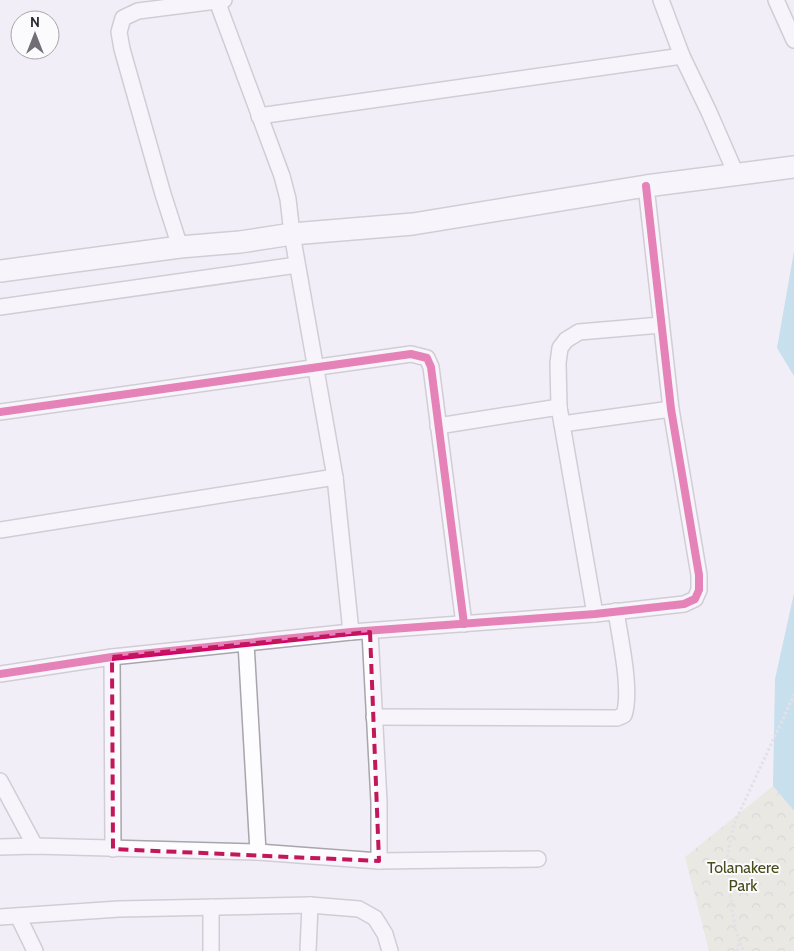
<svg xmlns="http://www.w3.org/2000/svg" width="794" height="951" viewBox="0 0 794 951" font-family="Cabin,sans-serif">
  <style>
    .park { fill: url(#park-crowns) }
    .water { fill: #94cee1 }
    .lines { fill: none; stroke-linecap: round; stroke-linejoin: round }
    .street-casing { stroke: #a8a5ac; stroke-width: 18 }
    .secondary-casing { stroke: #a8a5ac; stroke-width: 24 }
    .path { stroke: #d1d0d2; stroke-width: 3; stroke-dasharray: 2.5 2.5; stroke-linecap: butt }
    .street { stroke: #fdfcfe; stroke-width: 15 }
    .secondary { stroke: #fdfcfe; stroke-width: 21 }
    .cycleway-casing { stroke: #fbfafd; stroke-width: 11 }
    .cycleway { stroke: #d6006c; stroke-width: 8 }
    .marked { fill: none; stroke: #c2185b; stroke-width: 4; stroke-dasharray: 10 6; stroke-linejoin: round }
    .labels { text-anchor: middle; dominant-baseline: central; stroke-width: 4; stroke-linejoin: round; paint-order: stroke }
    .park-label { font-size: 16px; fill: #464c1a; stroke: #fbfafd }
  </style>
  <defs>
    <pattern id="park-crowns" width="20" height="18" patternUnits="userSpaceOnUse" patternTransform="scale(1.25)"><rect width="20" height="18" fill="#dddfcb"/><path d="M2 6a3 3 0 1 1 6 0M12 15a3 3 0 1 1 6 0" fill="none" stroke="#bebfaf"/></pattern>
  </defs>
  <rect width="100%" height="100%" fill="#f2eef7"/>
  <polygon class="park" points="773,786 794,811 794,951 709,951 685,857"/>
  <g class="water">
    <polygon points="794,251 794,376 777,348"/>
    <polygon points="794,593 794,811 773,786 775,679"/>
  </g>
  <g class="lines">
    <g class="street-casing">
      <g id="street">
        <polyline points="661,0 682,56 709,112 736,174"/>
        <polyline points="776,0 794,40"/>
        <polyline points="217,1 282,176 288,199 292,234 335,477 351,632"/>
        <polyline points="259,116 682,56"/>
        <polyline points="180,247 163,194 122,49 119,32 123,18 138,11 224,0"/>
        <polyline points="0,307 297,265"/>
        <polyline points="0,412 411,354 427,358 431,367 464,624"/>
        <polyline points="562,424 671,409"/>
        <polyline points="438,426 559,407"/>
        <polyline points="0,530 335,477"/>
        <polyline points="595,614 559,407 558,363 560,348 566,340 579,332 661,325"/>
        <polyline points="370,632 379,802 379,861"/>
        <polyline points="246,643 258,852"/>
        <polyline points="112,657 113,849"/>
        <polyline points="0,674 112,657 351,632 595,614 684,604 695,599 699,590 699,575 671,409 646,186"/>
        <path d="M 374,717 L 617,718 L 624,715 C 632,690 620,639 616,611"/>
        <polyline points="0,781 35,846"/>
        <polyline points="0,847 35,846 258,852 379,861 538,859"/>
        <polyline points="211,907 211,951"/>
        <polyline points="18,916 35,951"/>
        <polyline points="0,917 119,909 310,905 359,909 375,918 385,934 390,951"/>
        <polyline points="308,951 310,905"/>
      </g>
    </g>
    <g class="secondary-casing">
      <polyline id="secondary" points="0,271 180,247 240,242 292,234 413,224 646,186 794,167"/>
    </g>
    <g class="path">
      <polyline points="740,943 744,951"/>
      <polyline points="737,951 739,942 732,911 727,857 734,824 794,695"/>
    </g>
    <use href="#street" class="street"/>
    <use href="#secondary" class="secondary"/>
    <g class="cycleway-casing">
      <g id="cycleway">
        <polyline points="0,412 411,354 427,358 431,367 464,624"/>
        <polyline points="0,674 112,657 351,632 595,614 684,604 695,599 699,590 699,575 671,409 646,186"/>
      </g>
    </g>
    <use href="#cycleway" class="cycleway"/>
  </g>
  <path d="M0 0H794V951H0ZM 370,632 L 379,861 L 113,849 L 112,657 Z" fill="#f2eef7" fill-opacity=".55" fill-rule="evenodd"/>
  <path class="marked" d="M 370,632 L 379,861 L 113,849 L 112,657 Z"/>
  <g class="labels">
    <g class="park-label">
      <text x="743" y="867">Tolanakere<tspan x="743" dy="18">Park</tspan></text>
    </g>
  </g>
  <g transform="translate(35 35)"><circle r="24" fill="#fbfafd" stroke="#a8a6ab"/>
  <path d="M0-4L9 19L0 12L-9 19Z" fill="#716e76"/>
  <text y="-8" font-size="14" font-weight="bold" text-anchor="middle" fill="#2c2930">N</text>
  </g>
</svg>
